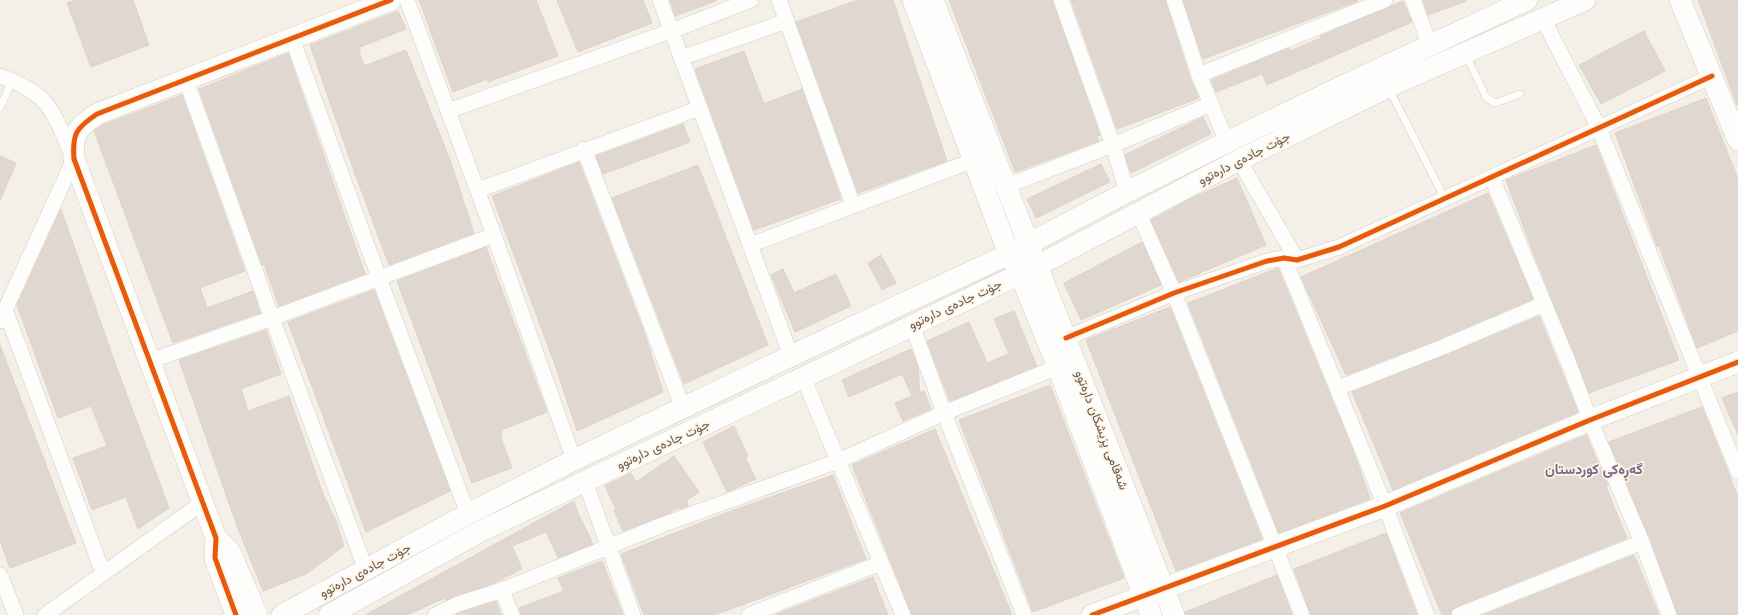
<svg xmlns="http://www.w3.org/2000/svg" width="1738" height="615" viewBox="0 0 1738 615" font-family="Arial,Vazirmatn,sans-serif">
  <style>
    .building { fill: #e0d8d0; stroke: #dcd3ca }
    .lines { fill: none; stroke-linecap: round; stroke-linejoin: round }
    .lane-casing { stroke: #d3cdc6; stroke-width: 8 }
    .street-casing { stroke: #d3cdc6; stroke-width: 16 }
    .secondary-casing { stroke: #d3cdc6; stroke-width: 22 }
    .lane { stroke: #fdfdfb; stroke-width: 7 }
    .street { stroke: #fdfdfb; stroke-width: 15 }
    .secondary { stroke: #fdfdfb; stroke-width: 21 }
    .cycleway-casing { stroke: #fcf5e8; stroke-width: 8 }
    .cycleway { stroke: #e8590c; stroke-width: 5 }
    .labels { text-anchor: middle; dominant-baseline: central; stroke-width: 3.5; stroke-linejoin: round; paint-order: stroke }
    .street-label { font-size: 13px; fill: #6d594c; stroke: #fcf5e8 }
    .neighbourhood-label { font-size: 14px; font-weight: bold; fill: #7e648a; stroke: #fcf5e8 }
  </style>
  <rect width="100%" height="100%" fill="#f4f0e7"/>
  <g class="building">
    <polygon points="76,0 133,0 149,45 91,67 67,3"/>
    <polygon points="419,0 536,0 558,56 488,82 487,79 453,92"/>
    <polygon points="557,0 643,0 652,23 578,52"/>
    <polygon points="670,0 716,0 716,1 675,16"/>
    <polygon points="858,0 893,0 947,161 858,193 796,22"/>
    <polygon points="949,0 1052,0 1100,135 1097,136 1099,141 1015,172"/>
    <polygon points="1071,0 1165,0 1190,78 1199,98 1117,129"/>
    <polygon points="1183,0 1357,0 1358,1 1203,59"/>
    <polygon points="1423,0 1466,0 1466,1 1428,15"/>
    <polygon points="1698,0 1738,0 1738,104 1737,105"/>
    <polygon points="1403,1 1412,22 1267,85 1262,74 1216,92 1211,80 1289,48 1290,51 1321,38 1320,36"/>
    <polygon points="398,11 406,29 360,47 360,55 364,66 406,50 450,160 474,233 389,265 355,174 310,45"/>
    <polygon points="1644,31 1665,71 1601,104 1579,65"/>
    <polygon points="744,51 764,104 802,89 841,199 754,230 695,69"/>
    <polygon points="288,53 365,274 279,306 264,264 262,265 199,89"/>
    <polygon points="182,95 245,271 200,288 207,308 253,291 260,313 173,343 94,131 103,125"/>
    <polygon points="1706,98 1738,179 1738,331 1697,348 1659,246 1657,247 1655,241 1615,133"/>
    <polygon points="1203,117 1211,134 1131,173 1125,155"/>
    <polygon points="683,124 690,142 603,174 596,156"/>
    <polygon points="1596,145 1679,360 1589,393 1531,247 1506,180"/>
    <polygon points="0,156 16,163 0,201"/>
    <polygon points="579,162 644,332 663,392 577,431 554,362 492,196"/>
    <polygon points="1101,164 1110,182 1036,218 1027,199"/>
    <polygon points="698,165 768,345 684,384 612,198"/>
    <polygon points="1237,178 1266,245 1179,282 1151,220 1192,198"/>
    <polygon points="1488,193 1533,299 1440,339 1346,375 1301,277"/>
    <polygon points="61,209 116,366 169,508 138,529 126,497 92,510 73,458 107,446 91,406 58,418 17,305"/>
    <polygon points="1142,242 1161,285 1081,320 1064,283"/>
    <polygon points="486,247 547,412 502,430 501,438 512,468 472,483 397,281"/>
    <polygon points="881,255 896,283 882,290 868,263"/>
    <polygon points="1278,268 1354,453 1370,499 1279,533 1188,303"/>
    <polygon points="783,269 794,293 836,274 851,306 795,332 771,275"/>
    <polygon points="374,290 450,491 366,532 288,322"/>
    <polygon points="1170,307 1262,539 1176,571 1086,340"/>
    <polygon points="1014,311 1037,366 950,401 927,341 969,322 987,363 1009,354 994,319"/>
    <polygon points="1539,316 1578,412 1393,490 1352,392 1446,355"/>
    <polygon points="266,330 281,374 241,389 248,411 289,396 323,494 336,521 344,546 306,574 263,591 237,526 179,360"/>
    <polygon points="0,345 76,543 10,568 0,541"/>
    <polygon points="911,349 918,367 920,393 924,391 931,409 903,421 895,403 912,396 902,374 849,397 842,380"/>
    <polygon points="1050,385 1124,578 1033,612 959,420"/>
    <polygon points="1738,392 1738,435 1722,398"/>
    <polygon points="1702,407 1738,497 1738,615 1678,615 1650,539 1609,442"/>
    <polygon points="734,426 748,456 745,457 756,479 727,492 703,442"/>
    <polygon points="935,429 1001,588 1012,615 912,615 852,465"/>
    <polygon points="1586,435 1608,486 1606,487 1627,538 1456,607 1452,610 1450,615 1442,615 1400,513"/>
    <polygon points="674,456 699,492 687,500 688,506 680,509 677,508 670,513 623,531 614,510 616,509 605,486 631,473 636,482"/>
    <polygon points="833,475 866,559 715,615 644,615 621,554 734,510"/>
    <polygon points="574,501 578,513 593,544 558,558 546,532 512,546 522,569 492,584 446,600 445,598 407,615 365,615"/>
    <polygon points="1386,533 1417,615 1311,615 1294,569"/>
    <polygon points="1634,555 1659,615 1483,615"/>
    <polygon points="602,561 623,615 521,615 519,608 564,591 558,578"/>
    <polygon points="1277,575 1292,615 1186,615 1185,612"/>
    <polygon points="873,577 888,615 777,615 777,614"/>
    <polygon points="496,601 501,615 456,615 461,612"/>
  </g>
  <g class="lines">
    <g class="lane-casing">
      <g id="lane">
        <polyline points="1466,55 1486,97 1495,103 1520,94"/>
        <polyline points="1389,89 1445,199"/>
        <polyline points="0,108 12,80"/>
      </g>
    </g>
    <g class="street-casing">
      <g id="street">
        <polyline points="407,0 494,235 574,460"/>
        <polyline points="660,0 791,356"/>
        <polyline points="779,0 853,205"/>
        <polyline points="1061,0 1113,145 1127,192"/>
        <polyline points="1174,0 1199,75 1227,142"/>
        <polyline points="1413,0 1430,45"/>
        <polyline points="1543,19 1599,128 1738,472"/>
        <polyline points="292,38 379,278 468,514"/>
        <polyline points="681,58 787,21"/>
        <polyline points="1199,75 1385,0"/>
        <path d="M 0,76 C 14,81 30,88 41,98 C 57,114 64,139 74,159 L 0,321"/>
        <polyline points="186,80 272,318 366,570"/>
        <polyline points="448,111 671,31 751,0"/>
        <polyline points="584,149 683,408"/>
        <polyline points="1239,160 1297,260"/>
        <polyline points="1492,178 1568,361 1590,420 1642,542 1669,615"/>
        <polyline points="1006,186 1113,145 1211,104"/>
        <polyline points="478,190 700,108"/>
        <polyline points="1139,214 1174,293 1302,615"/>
        <polyline points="750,245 974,160"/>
        <polyline points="1284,258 1385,506 1427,615"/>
        <polyline points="5,309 103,573"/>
        <polyline points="912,325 944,413 1024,615"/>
        <polyline points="1066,338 1174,293 1267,261 1284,258 1297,260 1339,247 1712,76"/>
        <polyline points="150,361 272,318 494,235"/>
        <polyline points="803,377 903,615"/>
        <polyline points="1338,388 1443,347 1544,304"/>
        <polyline points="585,481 633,615"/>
        <polyline points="0,575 16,615"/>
        <polyline points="502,590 512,615"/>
        <polyline points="45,615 202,503"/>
        <polyline points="435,615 458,604 502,590 662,525 838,461 944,413 1058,367"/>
        <polyline points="749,615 881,563"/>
        <polyline points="1459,615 1642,542"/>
      </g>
    </g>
    <g class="secondary-casing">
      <g id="secondary">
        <polyline points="913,0 1009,254 1020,274 1058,367 1151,615"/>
        <polyline points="933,0 1174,615"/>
        <polyline points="1680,0 1738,140"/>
        <polyline points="216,538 230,552 257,615"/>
        <path d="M 236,615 L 215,558 L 216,538 L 74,159 C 72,134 76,128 97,114 L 391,0"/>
        <polyline points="282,615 468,514 574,460 791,356 1009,254 1127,192 1227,142 1345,85 1527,0"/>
        <polyline points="329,615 481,531 1037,266 1239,160 1388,87 1585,0"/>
        <polyline points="1092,615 1385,506 1590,420 1738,362"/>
      </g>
    </g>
    <use href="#lane" class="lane"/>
    <use href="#street" class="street"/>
    <use href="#secondary" class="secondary"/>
    <g class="cycleway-casing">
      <g id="cycleway">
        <polyline points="1066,338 1174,293 1267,261 1284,258 1297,260 1339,247 1712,76"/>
        <path d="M 236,615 L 215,558 L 216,538 L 74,159 C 72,134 76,128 97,114 L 391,0"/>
        <polyline points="1092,615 1385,506 1590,420 1738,362"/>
      </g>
    </g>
    <use href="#cycleway" class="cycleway"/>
  </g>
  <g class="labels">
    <g class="street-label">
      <text transform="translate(1244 158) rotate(-27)">جۆت جادەی دارەتوو</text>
      <text transform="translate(955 304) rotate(-25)">جۆت جادەی دارەتوو</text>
      <text transform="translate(1102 430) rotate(69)">شەقامی پزیشکان دارەتوو</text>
      <text transform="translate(663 444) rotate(-25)">جۆت جادەی دارەتوو</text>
      <text transform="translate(365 570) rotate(-28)">جۆت جادەی دارەتوو</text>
    </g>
    <g class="neighbourhood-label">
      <text x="1594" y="469">گەڕەکی کوردستان</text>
    </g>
  </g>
</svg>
